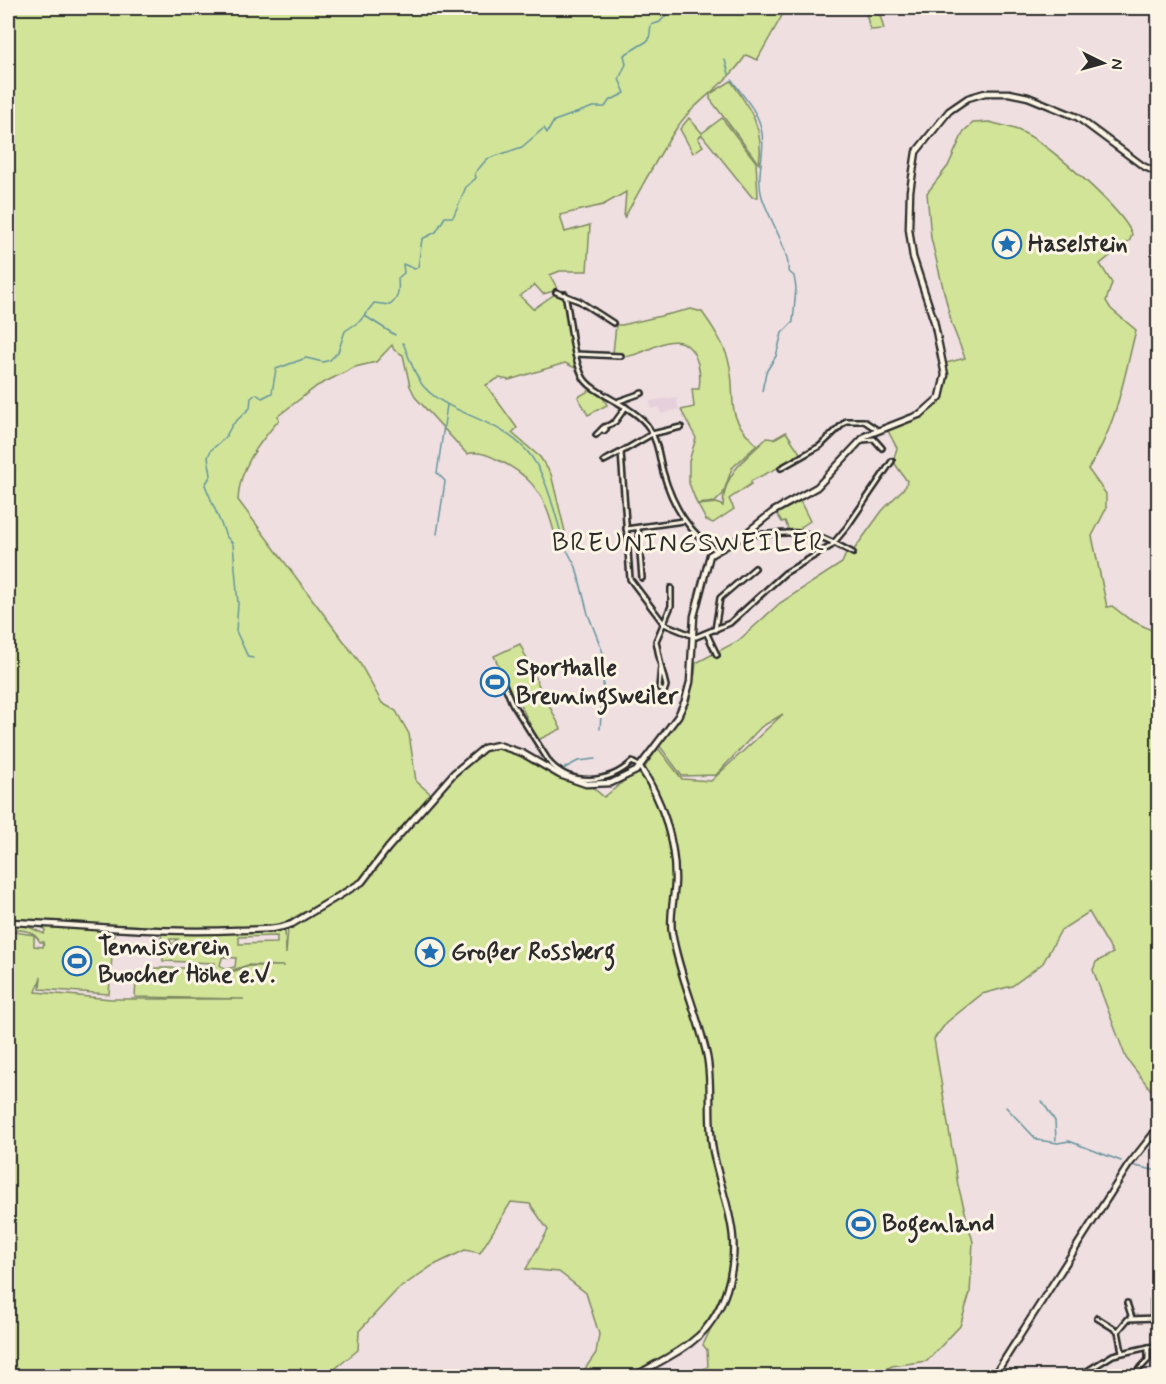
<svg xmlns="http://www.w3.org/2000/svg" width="1166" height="1384" viewBox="0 0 1166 1384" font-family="Mynerve,sans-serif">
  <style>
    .built { fill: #e6d0dc }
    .green { fill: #d1e498; stroke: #7e8862; stroke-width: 1.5; fill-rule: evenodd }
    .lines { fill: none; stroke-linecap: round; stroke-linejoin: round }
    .stream { stroke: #65949e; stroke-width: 1.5 }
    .street-casing { stroke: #2b2b2b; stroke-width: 8 }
    .secondary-casing { stroke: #2b2b2b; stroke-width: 9 }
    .street { stroke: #fcf5e5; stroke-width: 3 }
    .secondary { stroke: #fcf5e5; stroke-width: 4.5 }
    .labels { text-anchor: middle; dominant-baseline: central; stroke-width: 6; stroke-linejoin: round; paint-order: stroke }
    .poi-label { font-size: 24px; font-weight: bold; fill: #2b2b2b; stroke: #fcf5e5; text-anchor: start }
    .quarter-label { font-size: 27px; letter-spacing: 1.5px; fill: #2b2b2b; stroke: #fcf5e5 }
  </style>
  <rect width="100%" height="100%" fill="#efdfe0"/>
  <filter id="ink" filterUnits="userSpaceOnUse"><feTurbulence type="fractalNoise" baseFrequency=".0167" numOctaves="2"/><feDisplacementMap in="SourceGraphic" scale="12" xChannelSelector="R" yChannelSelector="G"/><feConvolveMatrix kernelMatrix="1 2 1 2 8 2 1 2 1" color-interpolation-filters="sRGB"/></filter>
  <g filter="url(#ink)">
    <polygon class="built" points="676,397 679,409 661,414 659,407 651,409 650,401"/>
    <g class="green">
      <path d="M 8,8 L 790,8 L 783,14 L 757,60 L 746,55 C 728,84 695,100 676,129 C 657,157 641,189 624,218 L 626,192 L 603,205 L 560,215 L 565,232 L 590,225 L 587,271 L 560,271 L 550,275 L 558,290 L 543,294 L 535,285 L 520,296 L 533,309 L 555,294 L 563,296 L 570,321 L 577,369 L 565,363 L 509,380 L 499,378 L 486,385 L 517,428 L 512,433 L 540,457 L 551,474 L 569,548 L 565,549 C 556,542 554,531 551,521 C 542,491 527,473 498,460 C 489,455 478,450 467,454 L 416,398 L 410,386 L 403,355 L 394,350 L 392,345 L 376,362 L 355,367 L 317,386 L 278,416 L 279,420 C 259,443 239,468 238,500 L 358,660 L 382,703 L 396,711 L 409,734 L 416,781 L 432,795 L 359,882 L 284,923 L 260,928 L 212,929 L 8,920 Z"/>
      <polygon points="865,8 878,8 884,29 870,30"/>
      <path d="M 731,81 C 750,108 765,129 759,164 L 710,99 L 710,94 Z"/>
      <polygon points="689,118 702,133 722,118 756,162 758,197 752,197 702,135 698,138 703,146 693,153 680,129"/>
      <path d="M 989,122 C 1001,125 1013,127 1024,133 C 1049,145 1122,209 1132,234 L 1130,240 L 1100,264 L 1112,283 L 1106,301 L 1111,309 L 1136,330 C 1124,377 1116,429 1088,469 L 1106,494 L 1106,509 L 1092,536 L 1107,607 L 1112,606 L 1129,619 L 1155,632 L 1158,630 L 1158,921 L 1152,921 L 1158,963 L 1158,1099 L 1126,1058 L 1093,970 L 1096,962 L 1113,953 L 1089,912 L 1061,930 L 1043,963 L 1012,986 L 982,994 L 947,1022 L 934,1039 L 958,1185 L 973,1242 L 970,1293 L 960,1326 L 927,1361 L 892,1366 L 872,1376 L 694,1376 L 708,1366 L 707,1350 L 703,1345 L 729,1290 L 735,1260 L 735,1227 L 714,1143 L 709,1056 L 675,936 L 675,858 L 657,793 L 645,767 L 658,748 L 682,779 L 711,781 L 783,714 L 761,727 L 716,775 L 682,776 L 659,745 C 677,720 695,694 696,663 L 738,641 L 780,603 L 842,563 L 848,549 L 853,551 L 882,511 L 906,486 L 907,481 L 893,461 L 897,448 L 888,431 C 924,415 952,410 946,363 L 965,358 L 952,325 L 931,238 L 927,193 L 948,166 L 964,131 L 973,123 Z"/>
      <path d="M 691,309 L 702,312 C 713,327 727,349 730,367 C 737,405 723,413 757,445 L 732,468 L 723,494 L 715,502 L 697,504 L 689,483 L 689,461 L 696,438 L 681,410 L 694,407 L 692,389 L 699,389 C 702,369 696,336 667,342 C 651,346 641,356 622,357 L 622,353 L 613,353 L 616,325 L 622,325 Z"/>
      <polygon points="590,390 601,394 607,405 588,415 578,397"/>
      <path d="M 786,432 L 802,456 L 751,481 L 751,484 L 729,499 L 734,509 L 713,523 L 706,520 L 698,505 L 717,503 L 723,506 C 723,475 744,459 767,438 L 774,439 Z"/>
      <polygon points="800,501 810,521 801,527 803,531 789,531 785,521 782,522 777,514"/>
      <polygon points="520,644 540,688 515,700 494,656"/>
      <polygon points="541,689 561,729 538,740 518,700"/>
      <path d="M 497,746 L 527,756 L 566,780 L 592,787 L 604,797 C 616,789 626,776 641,773 C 660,803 676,843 673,880 C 672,896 666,918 669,934 C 680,979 700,1023 707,1069 C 710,1095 705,1121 710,1146 C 715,1172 728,1198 730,1225 C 737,1295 698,1356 630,1376 C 616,1381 595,1376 580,1376 L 596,1353 L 599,1334 L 586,1293 L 559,1272 L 526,1269 L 548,1230 L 530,1204 L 511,1202 L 480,1253 L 465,1250 L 432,1266 L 397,1290 L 359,1331 L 358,1350 L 336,1368 L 331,1376 L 8,1376 L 8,931 L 34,935 L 34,946 L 43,947 L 44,942 L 40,942 C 33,929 21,930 8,929 L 8,924 L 27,926 L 44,934 L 45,930 L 40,926 L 114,931 L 109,994 L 40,989 L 41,977 L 36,992 L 111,999 L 244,999 L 135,997 L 136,981 L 153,982 L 155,968 L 215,968 L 215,963 L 163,961 L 162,952 L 167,950 L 172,953 L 173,944 L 178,939 L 170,939 L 172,947 L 165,949 L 163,945 L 165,940 L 161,939 L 162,932 L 285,930 L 286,954 L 288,928 L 363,884 L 398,839 L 471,758 L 481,751 ZM 277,936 L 277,943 L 239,944 L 239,937 ZM 227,947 L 224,957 L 236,958 L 235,967 L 226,969 L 230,971 L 248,965 L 284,966 L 249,966 L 229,973 L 220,965 L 225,948 Z"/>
    </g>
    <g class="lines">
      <g class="stream">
        <polyline points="725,60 729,74"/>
        <path d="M 732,80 C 742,95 757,110 761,128 C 767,151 755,174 762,197 C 768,216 791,254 788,271 L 794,276 L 796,288 L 793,322 L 782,333 L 776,356 L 766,372 L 762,391"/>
        <polyline points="365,316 395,335"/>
        <path d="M 403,343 C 409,356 415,378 425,388 C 449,414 498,419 526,450 C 549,475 555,520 567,551"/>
        <polyline points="445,481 437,473 447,405"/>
        <polyline points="437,534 445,482"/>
        <polyline points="568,552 576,567 588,614 605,658 600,729"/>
        <path d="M 253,658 L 248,657 L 236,631 L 238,604 L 233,544 L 226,536 L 205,485 L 211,475 L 208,457 L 211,450 L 225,438 L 232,425 L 250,408 L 251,398 L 256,394 L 262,398 L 272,393 L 276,369 L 306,358 L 323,362 L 330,360 L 338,352 L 345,331 L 360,321 L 374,303 L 390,305 C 399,299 399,289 398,278 L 404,273 L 403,264 L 415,269 L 418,267 L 422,239 L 436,232 L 445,217 L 453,217 L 466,187 L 476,178 L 475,173 L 487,159 L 522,147 L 544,128 L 547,133 L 554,121 L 593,107 L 605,107 L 609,101 L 625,93 L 619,79 L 626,64 L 624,55 L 649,40 L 651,25 L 660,22 L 666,15 L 663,8"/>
        <polyline points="563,769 578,761 595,759"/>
        <polyline points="1042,1101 1055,1121 1056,1140"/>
        <polyline points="1006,1107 1037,1140 1058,1143 1069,1141 1121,1161"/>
        <polyline points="1135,1166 1158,1171"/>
      </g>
      <g class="street-casing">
        <g id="street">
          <polyline points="556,292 579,301 613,323"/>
          <path d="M 565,294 C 571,320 571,351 582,375 C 589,394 634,404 649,428 C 658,442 659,457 663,472 C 672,504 689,533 716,550"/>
          <polyline points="575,354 621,356"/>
          <polyline points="619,401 642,393"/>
          <polygon points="604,427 606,429 604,431 602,429"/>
          <polyline points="605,427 615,422 626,407"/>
          <polyline points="681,427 652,434 621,452 630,579 664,624 696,637 730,623 785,573 831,546 847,527 892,461"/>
          <polyline points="596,435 602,429"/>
          <polyline points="862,440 874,439 882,448"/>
          <polyline points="604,461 621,452"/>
          <polyline points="781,468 820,446 846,421 864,421 876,429"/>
          <polyline points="638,528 642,578"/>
          <polyline points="626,529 683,521"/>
          <path d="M 750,530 L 753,534 C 764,535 775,533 786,533 C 815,531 829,540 853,553"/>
          <polyline points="715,630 720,598 755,568"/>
          <polyline points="707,634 717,655"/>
          <polyline points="661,666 656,641 671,606 671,588"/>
          <polygon points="661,666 666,686 664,692 659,688"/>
          <path d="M 499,672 L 512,703 L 550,763 C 573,787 609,783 632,762 L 639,766"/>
          <polyline points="1127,1303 1132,1318"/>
          <polyline points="1097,1318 1118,1331 1122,1352"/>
          <polyline points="1153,1318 1153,1300 1158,1294"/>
          <polyline points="1118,1331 1128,1319 1158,1318"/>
          <polyline points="1079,1376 1113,1355 1158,1345"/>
          <polyline points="1133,1376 1148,1360 1148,1347"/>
        </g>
      </g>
      <g class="secondary-casing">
        <g id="secondary">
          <path d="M 8,922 C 84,925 161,934 237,930 C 256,929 274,931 292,924 L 362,882 L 388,848 L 454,773 L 484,748 L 498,745 L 522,753 L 560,775 L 586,784 L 611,783 L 636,771 L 678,716 L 685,701 L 690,682 L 694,616 L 710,555 L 740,538 L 774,511 L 817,487 L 865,436 L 921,414 L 940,397 L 945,375 L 934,321 L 913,257 L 909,229 L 910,191 L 916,152 L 949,111 L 968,98 L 985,93 L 1009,93 L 1028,97 L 1077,117 L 1143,166 L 1158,173"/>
          <path d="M 635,1376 C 678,1350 710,1342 727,1289 C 744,1233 723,1203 713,1151 C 707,1119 713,1087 707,1056 C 698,1014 679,975 672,933 C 669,916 675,896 675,879 C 675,840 662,799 640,767"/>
          <polyline points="994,1376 1128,1166 1158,1128"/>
        </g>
      </g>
      <use href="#street" class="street"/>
      <use href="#secondary" class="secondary"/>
    </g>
  </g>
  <defs>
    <g id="sight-ring" transform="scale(1.5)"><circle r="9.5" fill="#fcf5e5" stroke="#1f6fb2" stroke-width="1.5"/><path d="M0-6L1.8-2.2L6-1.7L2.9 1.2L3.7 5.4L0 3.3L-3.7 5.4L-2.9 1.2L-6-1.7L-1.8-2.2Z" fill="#1f6fb2"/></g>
    <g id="stadium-ring" transform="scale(1.5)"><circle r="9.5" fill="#fcf5e5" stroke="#1f6fb2" stroke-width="1.5"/><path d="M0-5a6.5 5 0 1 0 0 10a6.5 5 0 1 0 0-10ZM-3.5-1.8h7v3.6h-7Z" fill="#1f6fb2"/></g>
  </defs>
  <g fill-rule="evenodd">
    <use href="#sight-ring" x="1007" y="244"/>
    <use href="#stadium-ring" x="495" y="682"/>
    <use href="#sight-ring" x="430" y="952"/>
    <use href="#stadium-ring" x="77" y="961"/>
    <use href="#stadium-ring" x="861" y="1224"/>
  </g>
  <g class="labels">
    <g class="poi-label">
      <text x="1028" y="244">Haselstein</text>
      <text x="516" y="668">Sporthalle<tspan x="516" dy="28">Breuningsweiler</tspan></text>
      <text x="98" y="947">Tennisverein<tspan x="98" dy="28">Buocher Höhe e.V.</tspan></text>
      <text x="451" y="952">Großer Rossberg</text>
      <text x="882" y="1224">Bogenland</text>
    </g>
    <g class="quarter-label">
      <text x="689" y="543">BREUNINGSWEILER</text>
    </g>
  </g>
  <rect width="1166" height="1384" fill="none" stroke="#fcf5e5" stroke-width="30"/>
  <rect x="15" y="15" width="1136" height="1354" fill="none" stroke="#2b2b2b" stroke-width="2" filter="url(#ink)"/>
  <g transform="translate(1103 63) rotate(95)" stroke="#fcf5e5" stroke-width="4.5" paint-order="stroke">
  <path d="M0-4.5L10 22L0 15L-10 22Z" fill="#2b2b2b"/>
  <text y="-9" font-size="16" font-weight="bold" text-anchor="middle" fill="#2b2b2b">N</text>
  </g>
</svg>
